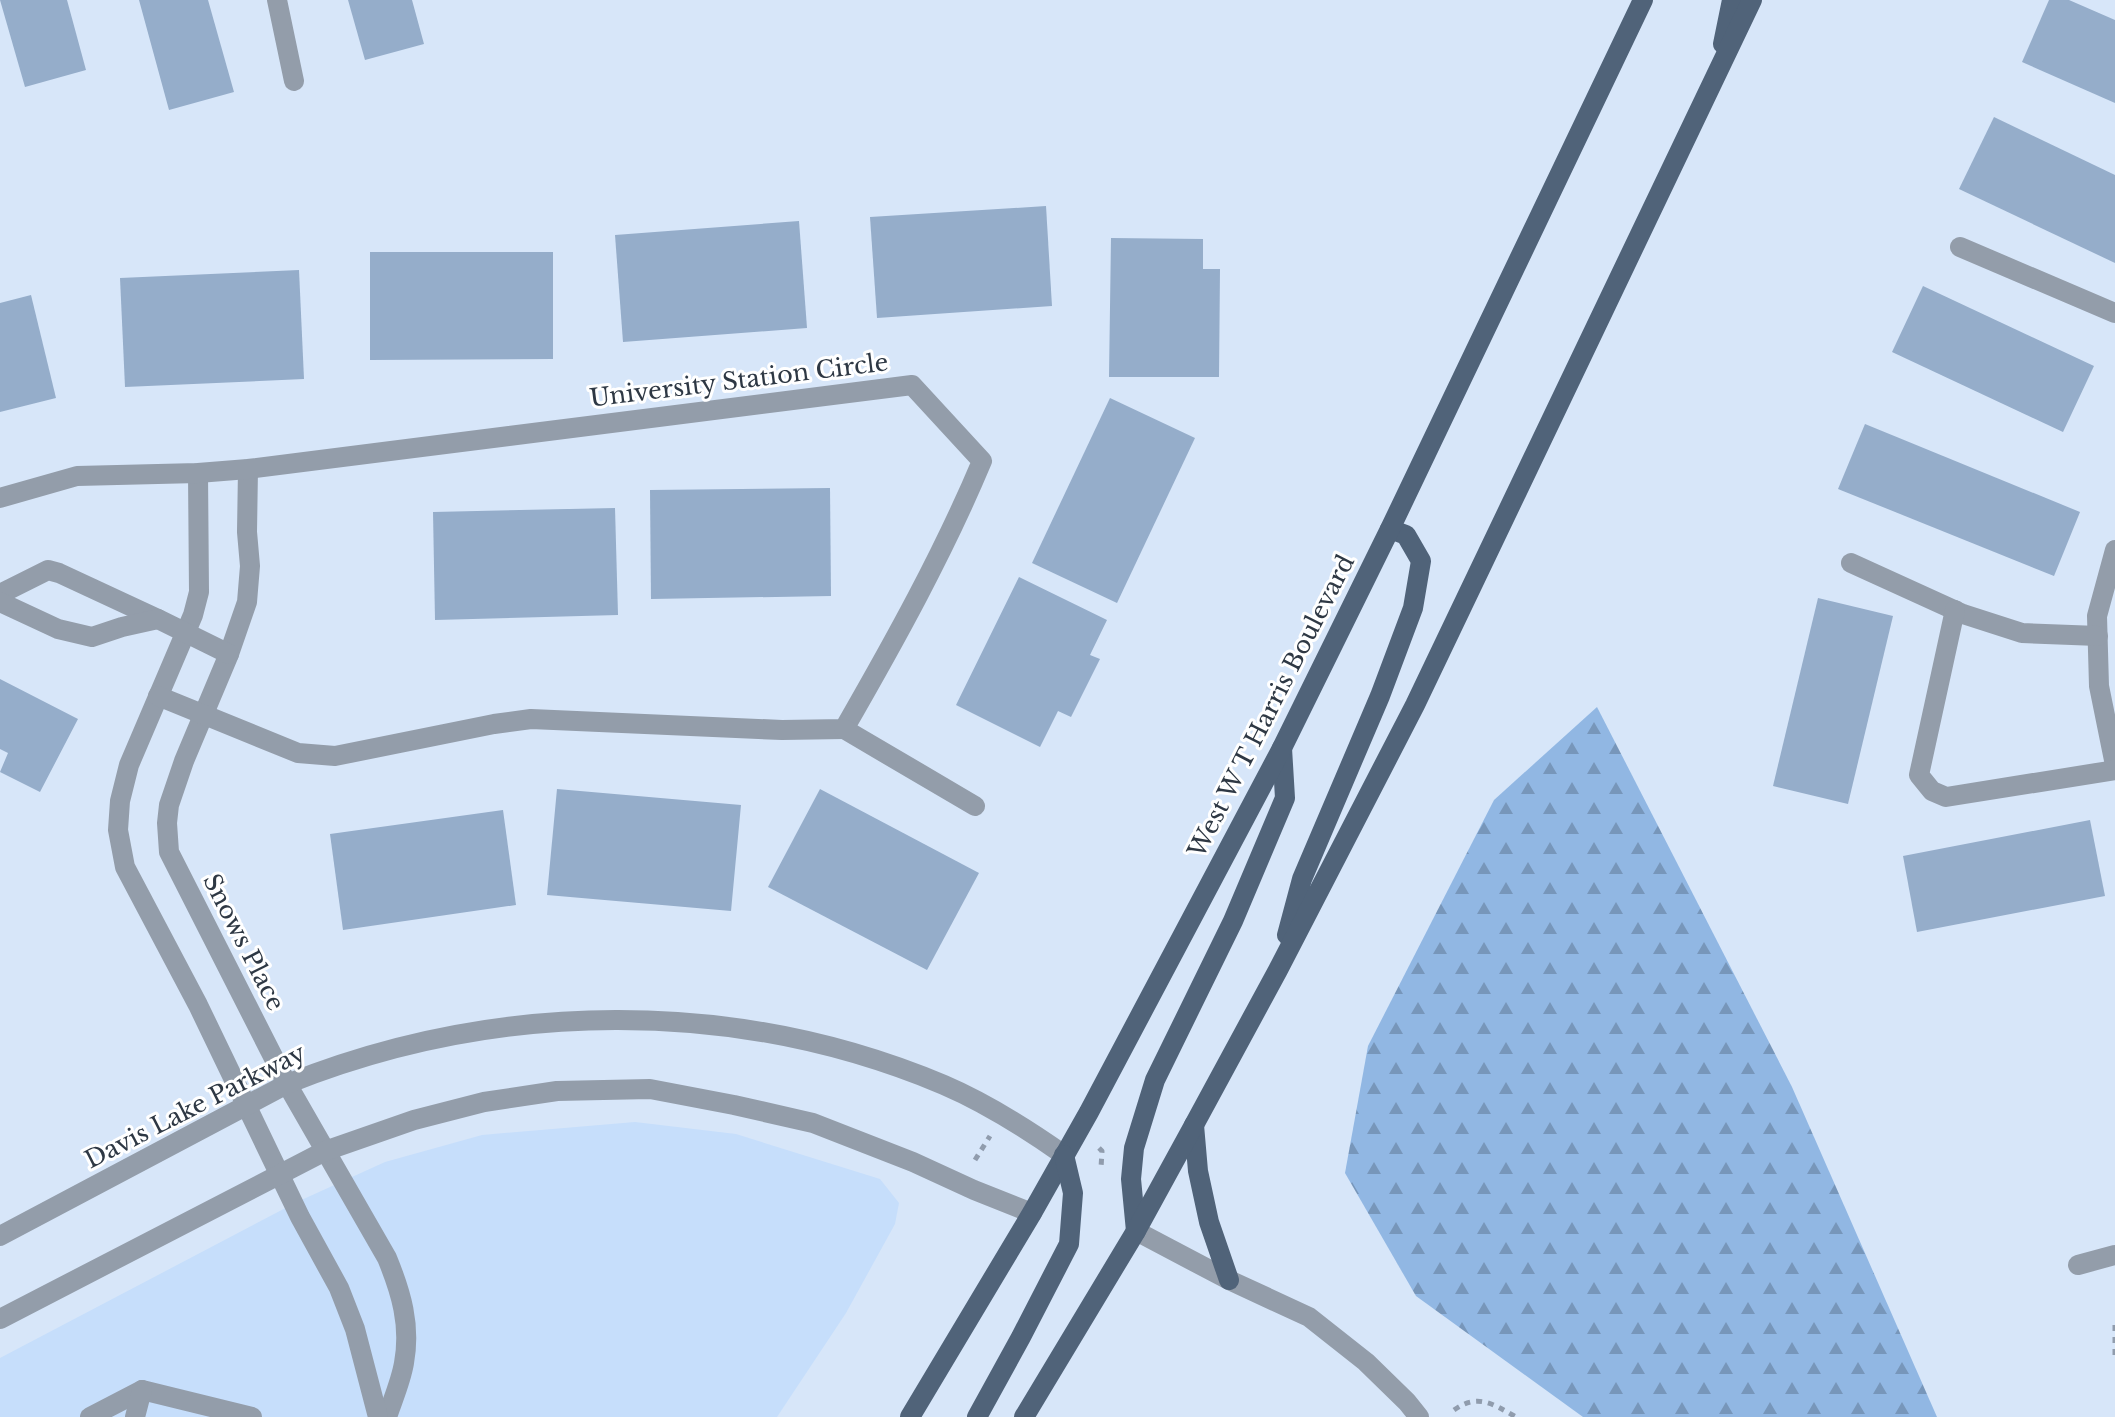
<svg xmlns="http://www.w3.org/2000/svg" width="2115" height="1417" viewBox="0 0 2115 1417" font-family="'Libre Baskerville',serif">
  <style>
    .built { fill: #c6defb }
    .forest { fill: url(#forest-firs) }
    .building { fill: #95adca }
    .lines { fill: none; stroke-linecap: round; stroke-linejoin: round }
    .path { stroke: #909cad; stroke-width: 5; stroke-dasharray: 6 6; stroke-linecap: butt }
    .minor { stroke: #939daa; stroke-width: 20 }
    .major { stroke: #506379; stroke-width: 20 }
    .labels { text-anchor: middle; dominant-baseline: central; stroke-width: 6; stroke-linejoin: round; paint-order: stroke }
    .street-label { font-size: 24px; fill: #2e3844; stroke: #fff }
  </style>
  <defs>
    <pattern id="forest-firs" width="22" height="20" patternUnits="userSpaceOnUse" patternTransform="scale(2)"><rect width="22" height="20" fill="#91b7e3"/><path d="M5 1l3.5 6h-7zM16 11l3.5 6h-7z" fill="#7796ba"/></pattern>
  </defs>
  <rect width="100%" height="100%" fill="#d7e6f9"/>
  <polygon class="built" points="635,1122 736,1134 880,1179 899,1203 895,1224 846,1313 777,1417 0,1417 0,1358 297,1202 385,1162 482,1135"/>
  <polygon class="forest" points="1597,707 1792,1087 1937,1417 1583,1417 1416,1296 1345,1173 1368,1046 1494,800"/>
  <g class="building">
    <polygon points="0,0 67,0 86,70 25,87"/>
    <polygon points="139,0 208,0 234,92 169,110"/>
    <polygon points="348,0 412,0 424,44 365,60"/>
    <polygon points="2049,0 2069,0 2115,20 2115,103 2022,62"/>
    <polygon points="1994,117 2115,175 2115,263 1959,189"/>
    <polygon points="1046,206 1052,306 877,318 870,217"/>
    <polygon points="799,221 807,328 623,342 615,235"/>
    <polygon points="1111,238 1203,239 1203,269 1220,269 1219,377 1109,377"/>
    <polygon points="370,252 553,252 553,359 370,360"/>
    <polygon points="299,270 304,379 125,387 120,278"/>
    <polygon points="1923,286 2094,366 2063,432 1892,352"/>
    <polygon points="31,295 56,398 0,412 0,303"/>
    <polygon points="1110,398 1195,438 1117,603 1032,563"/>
    <polygon points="1865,424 2080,512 2054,576 1838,489"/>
    <polygon points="830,488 831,596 651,599 650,490"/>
    <polygon points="615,508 618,615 435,620 433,512"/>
    <polygon points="1019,577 1107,620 1090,655 1100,659 1071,717 1058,711 1040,747 956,705"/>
    <polygon points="1818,598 1893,616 1848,804 1773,786"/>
    <polygon points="0,679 78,719 40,792 0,772 8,753 0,749"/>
    <polygon points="557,789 741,805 731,911 547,895"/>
    <polygon points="820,789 979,873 927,970 768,887"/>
    <polygon points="503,810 516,905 343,930 330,834"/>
    <polygon points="2090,820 2105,896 1917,932 1903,856"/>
  </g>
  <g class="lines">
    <g class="path">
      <polyline points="1099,1148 1102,1151 1101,1168"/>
      <polyline points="975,1160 990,1136"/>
      <polyline points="2115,1325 2115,1358"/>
      <path d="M 1454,1410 C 1478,1393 1493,1404 1516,1417"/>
    </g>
    <g class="minor">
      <polyline points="277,0 294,81"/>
      <polyline points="1960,247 2115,313"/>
      <path d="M 248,469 L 247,532 L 250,566 L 247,602 L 229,654 L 184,761 L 169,805 L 167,823 L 169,852 L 287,1084 L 387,1258 C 401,1292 411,1325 404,1363 C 401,1381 393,1399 387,1417"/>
      <polyline points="198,473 199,592 193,615 129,765 120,801 118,830 125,867 198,1005 300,1217 339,1288 355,1329 378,1417"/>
      <path d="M 0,498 L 77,476 L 198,473 L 248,469 L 912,385 L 982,461 C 943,554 894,642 844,729 L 782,730 L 531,719 L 494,724 L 335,756 L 298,753 L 158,696"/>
      <polyline points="2115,550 2097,616 2099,686 2115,765"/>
      <polyline points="1851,563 1963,614 2022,633 2098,636"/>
      <polyline points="0,594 48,570 59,573 158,619"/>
      <polyline points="0,602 58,629 92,637 122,627 158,619 229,654"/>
      <polyline points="1955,610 1919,775 1932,791 1946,797 2115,770"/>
      <polyline points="844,729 975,806"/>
      <polyline points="1136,1231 1229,1280 1309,1317 1366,1362 1407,1402 1419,1417"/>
      <path d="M 0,1236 L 287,1084 C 497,1000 735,997 944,1085 C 986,1103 1027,1129 1064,1155"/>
      <polyline points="2078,1265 2115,1255"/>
      <polyline points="0,1319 325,1151 414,1120 484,1102 557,1091 650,1089 734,1105 813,1123 913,1162 974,1190 1032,1213"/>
      <polyline points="90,1417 142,1390 252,1417"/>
      <polyline points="135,1417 142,1390"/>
    </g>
    <g class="major">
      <polyline points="1723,44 1732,0"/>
      <polyline points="1287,935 1302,879 1380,696 1413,608 1421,561 1406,535 1390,529"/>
      <polyline points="1194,1125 1198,1171 1209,1222 1229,1280"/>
      <polyline points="1136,1231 1131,1179 1134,1148 1155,1080 1233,921 1285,798 1282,748"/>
      <polyline points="910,1417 1032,1213 1089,1112 1282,748 1390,529 1643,0"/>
      <polyline points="977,1417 1021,1337 1069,1244 1073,1193 1064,1155"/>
      <polyline points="1024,1417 1136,1231 1194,1125 1278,970 1415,705 1752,0"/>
    </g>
  </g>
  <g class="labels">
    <g class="street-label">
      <text transform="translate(739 380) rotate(-7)">University Station Circle</text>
      <text transform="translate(1271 706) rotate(-63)">West W T Harris Boulevard</text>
      <text transform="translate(244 942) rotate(63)">Snows Place</text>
      <text transform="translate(195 1106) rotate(-27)">Davis Lake Parkway</text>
    </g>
  </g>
</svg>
